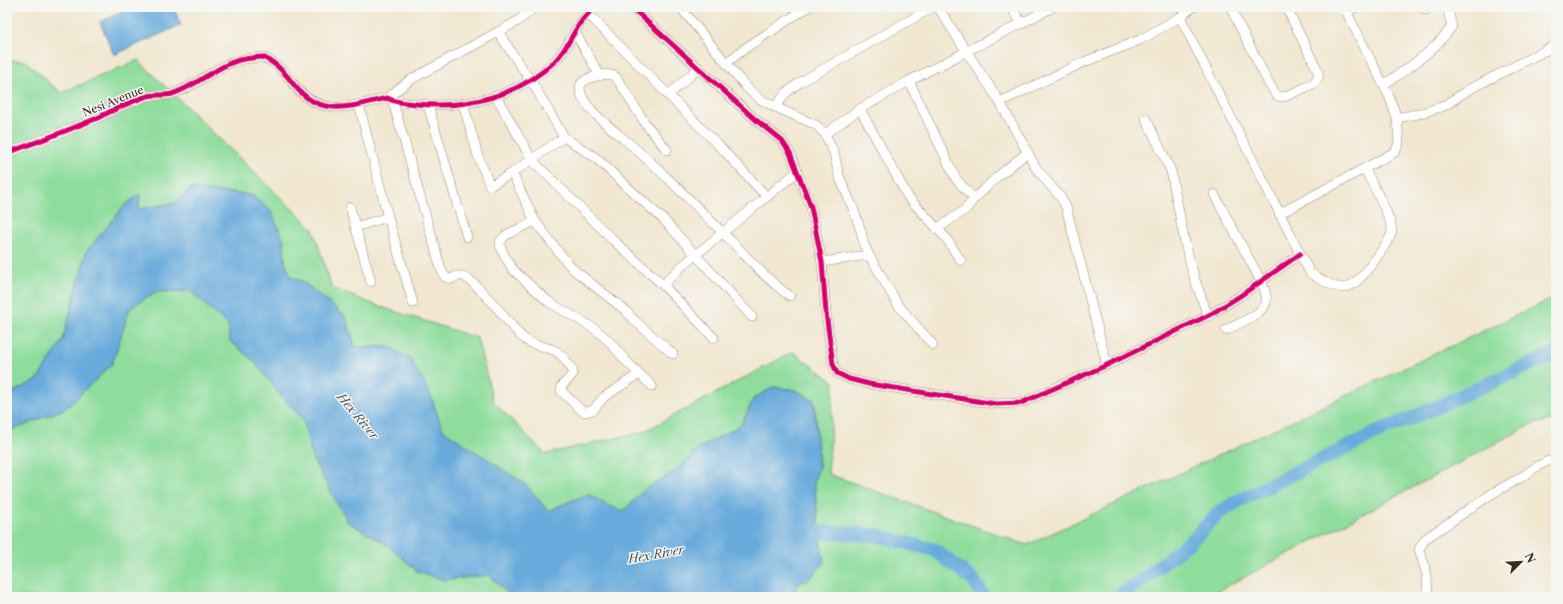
<svg xmlns="http://www.w3.org/2000/svg" width="1563" height="604" viewBox="0 0 1563 604" font-family="'Libre Caslon Text',serif">
  <style>
    .green { fill: #8edd9c; stroke: #64845d }
    .water { fill: #67aadc; stroke: #516a7d }
    .lines { fill: none; stroke-linecap: round; stroke-linejoin: round }
    .river { stroke: #67aadc; stroke-width: 14 }
    .minor-casing { stroke: #968877; stroke-width: 10 }
    .minor { stroke: #fff; stroke-width: 9 }
    .cycleway-casing { stroke: #f6f6f2; stroke-width: 8 }
    .cycleway { stroke: #d6006c; stroke-width: 5 }
    .labels { text-anchor: middle; dominant-baseline: central; stroke-width: 3; stroke-linejoin: round; paint-order: stroke }
    .street-label { font-size: 11px; fill: #3b2a1e; stroke: #f6f6f2 }
    .water-label { font-size: 12px; font-style: italic; fill: #4a5760; stroke: #f6f6f2 }
  </style>
  <rect width="100%" height="100%" fill="#f6f6f2"/>
  <filter id="ink" filterUnits="userSpaceOnUse"><feTurbulence type="fractalNoise" baseFrequency=".025" numOctaves="2"/><feDisplacementMap in="SourceGraphic" scale="8" xChannelSelector="R" yChannelSelector="G"/><feConvolveMatrix kernelMatrix="1 2 1 2 8 2 1 2 1" color-interpolation-filters="sRGB"/></filter>
  <filter id="wash" filterUnits="userSpaceOnUse"><feTurbulence type="fractalNoise" baseFrequency=".012" numOctaves="4" result="noise"/><feDisplacementMap in="SourceGraphic" scale="16" xChannelSelector="R" yChannelSelector="G"/><feGaussianBlur stdDeviation="0.9" result="paint"/><feColorMatrix in="noise" values="0 0 0 0 0 0 0 0 0 0 0 0 0 0 0 0 0 1.4 0 .05"/><feComposite in="paint" operator="in"/></filter>
  <g filter="url(#wash)">
    <rect width="100%" height="100%" fill="#f1e7d0"/>
    <g class="green">
      <polygon points="7,60 25,61 61,93 138,60 313,229 332,288 378,306 477,338 493,401 545,454 643,432 793,352 834,382 828,474 1027,545 1556,297 1556,419 1530,425 1207,597 794,597 797,585 810,578 824,563 819,532 814,481 819,467 815,401 795,390 774,387 754,398 741,425 699,448 674,472 647,488 623,511 607,505 587,494 548,511 525,484 443,430 430,394 389,347 355,347 346,317 302,281 291,277 285,262 284,241 271,211 252,195 191,189 175,203 139,209 140,195 86,252 63,340 37,380 7,395"/>
      <polygon points="190,291 228,325 230,341 253,360 282,397 303,419 313,460 348,522 388,545 417,571 444,580 489,575 512,597 7,597 7,431 23,426 66,408 112,364 130,308 155,292"/>
    </g>
    <g class="water">
      <polygon points="133,7 173,7 181,25 114,55 100,22"/>
      <polygon points="191,189 252,195 271,211 284,241 285,262 291,277 302,281 346,317 355,347 389,347 410,358 430,394 443,430 525,484 548,511 587,494 607,505 623,511 647,488 674,472 699,448 741,425 754,398 774,387 795,390 814,401 819,467 814,481 819,532 824,563 810,578 797,585 794,597 512,597 489,575 444,580 417,571 388,545 348,522 313,460 303,419 282,397 253,360 230,341 228,325 190,291 155,292 130,308 112,364 66,408 23,426 7,431 7,395 37,380 63,340 86,252 124,206 140,194 139,209 175,203"/>
    </g>
    <g class="lines">
      <g class="river">
        <polyline points="800,534 819,532 875,535 935,550 973,580 984,597"/>
        <polyline points="1117,597 1146,577 1191,541 1220,512 1238,501 1384,429 1412,418 1556,353"/>
      </g>
    </g>
  </g>
  <g filter="url(#ink)">
    <g class="lines">
      <g class="minor-casing">
        <g id="minor">
          <polyline points="631,7 756,120 782,141 790,153 811,207 822,262 826,313 833,364 837,373 849,379 869,384 996,404 1021,403 1107,365 1211,314 1240,296 1300,254"/>
          <polyline points="680,7 746,87 760,99 775,107 816,125 825,134 834,153 839,176 853,208 861,231 864,245 869,255 898,305 933,345"/>
          <polyline points="938,7 966,51 1000,102 1036,168 1061,198 1066,207 1107,365"/>
          <polyline points="1011,7 1022,24"/>
          <polyline points="1230,7 1268,82 1277,96 1284,97 1313,84 1319,76 1317,69 1286,7"/>
          <polyline points="1424,7 1426,10"/>
          <polyline points="1346,12 1357,7"/>
          <polyline points="588,14 724,151 767,197"/>
          <path d="M 1180,17 L 1310,273 C 1317,278 1335,288 1343,288 C 1348,287 1354,284 1357,281 C 1364,275 1392,239 1392,231 C 1391,216 1372,184 1365,169"/>
          <polyline points="498,32 536,89 564,137 596,158 635,194 663,219 752,317"/>
          <polyline points="575,32 600,76"/>
          <polyline points="726,63 747,47 808,7"/>
          <polyline points="909,81 956,179 974,199"/>
          <path d="M 1383,85 C 1405,71 1438,48 1452,26 L 1447,7"/>
          <polyline points="668,95 699,68"/>
          <polyline points="496,96 532,160 613,240 663,285 714,338"/>
          <polyline points="387,98 410,80 498,32 518,21 535,7"/>
          <path d="M 393,102 L 441,269 L 445,277 L 451,279 C 454,277 458,275 462,276 C 475,278 511,326 522,337 C 535,350 553,342 566,361 C 569,365 573,369 573,374 L 561,387 L 561,391 L 582,411 L 586,412 L 593,410 L 604,397 L 639,374"/>
          <polyline points="1000,102 1084,62 1140,40 1180,17 1193,7"/>
          <polyline points="463,103 478,156 490,186 512,173"/>
          <polyline points="359,105 388,217 413,303"/>
          <polyline points="428,105 467,237"/>
          <polyline points="775,107 787,92 799,83 933,7"/>
          <polyline points="860,109 908,197 946,238 961,261"/>
          <polyline points="1397,118 1418,114 1444,106 1468,90 1556,45"/>
          <polyline points="1146,119 1171,171 1185,243 1195,280 1208,316"/>
          <polyline points="825,134 860,109 909,81 1053,7"/>
          <polyline points="564,137 512,173 535,221 561,255 574,270 625,310 634,320 673,354"/>
          <path d="M 667,150 L 645,123 L 616,77 C 611,74 607,74 601,75 C 594,77 580,79 580,88 C 580,104 606,124 618,134 C 658,167 695,205 732,242 C 750,260 768,281 790,296"/>
          <path d="M 7,153 C 37,142 66,131 95,119 C 112,111 130,101 148,96 C 156,94 165,96 172,94 C 201,85 220,60 252,58 C 254,58 258,57 261,57 C 273,60 284,72 291,81 C 318,119 349,107 387,98 C 396,103 407,103 417,104 C 466,109 519,96 555,61 C 565,51 571,37 579,25 C 583,18 589,13 595,7"/>
          <path d="M 1214,194 L 1261,281 C 1264,288 1269,298 1265,305 C 1260,315 1236,325 1226,330"/>
          <polyline points="350,207 371,282"/>
          <polyline points="1279,214 1395,152 1399,143 1397,118 1389,96 1344,7"/>
          <polyline points="535,221 506,235 500,242 500,245 503,253 513,270 549,302 595,329 608,340 626,361 652,386"/>
          <polyline points="355,227 388,217"/>
          <polyline points="937,229 966,209 974,199 997,177 1028,152"/>
          <polyline points="822,262 869,255"/>
          <polyline points="663,285 682,266 797,172"/>
          <polyline points="1428,597 1427,575 1419,549 1425,539 1493,493 1522,477 1536,467 1548,461 1556,461"/>
        </g>
      </g>
      <use href="#minor" class="minor"/>
      <g class="cycleway-casing">
        <g id="cycleway">
          <polyline points="631,7 756,120 782,141 790,153 811,207 822,262 826,313 833,364 837,373 849,379 869,384 996,404 1021,403 1107,365 1211,314 1240,296 1300,254"/>
          <path d="M 7,153 C 37,142 66,131 95,119 C 112,111 130,101 148,96 C 156,94 165,96 172,94 C 201,85 220,60 252,58 C 254,58 258,57 261,57 C 273,60 284,72 291,81 C 318,119 349,107 387,98 C 396,103 407,103 417,104 C 466,109 519,96 555,61 C 565,51 571,37 579,25 C 583,18 589,13 595,7"/>
        </g>
      </g>
      <use href="#cycleway" class="cycleway"/>
    </g>
  </g>
  <g class="labels">
    <g class="street-label">
      <text transform="translate(113 101) rotate(-22)">Nesi Avenue</text>
    </g>
    <g class="water-label">
      <text transform="translate(358 416) rotate(50)">Hex River</text>
      <text transform="translate(656 554) rotate(-10)">Hex River</text>
    </g>
  </g>
  <rect width="1563" height="604" fill="none" stroke="#f6f6f2" stroke-width="24"/>
  <g transform="translate(1521 562) rotate(66)" stroke="#f6f6f2" stroke-width="3" paint-order="stroke">
  <path d="M0-3L7 15L0 10L-7 15Z" fill="#3b2a1e"/>
  <text y="-6" font-size="11" font-weight="bold" text-anchor="middle" fill="#3b2a1e">N</text>
  </g>
</svg>
